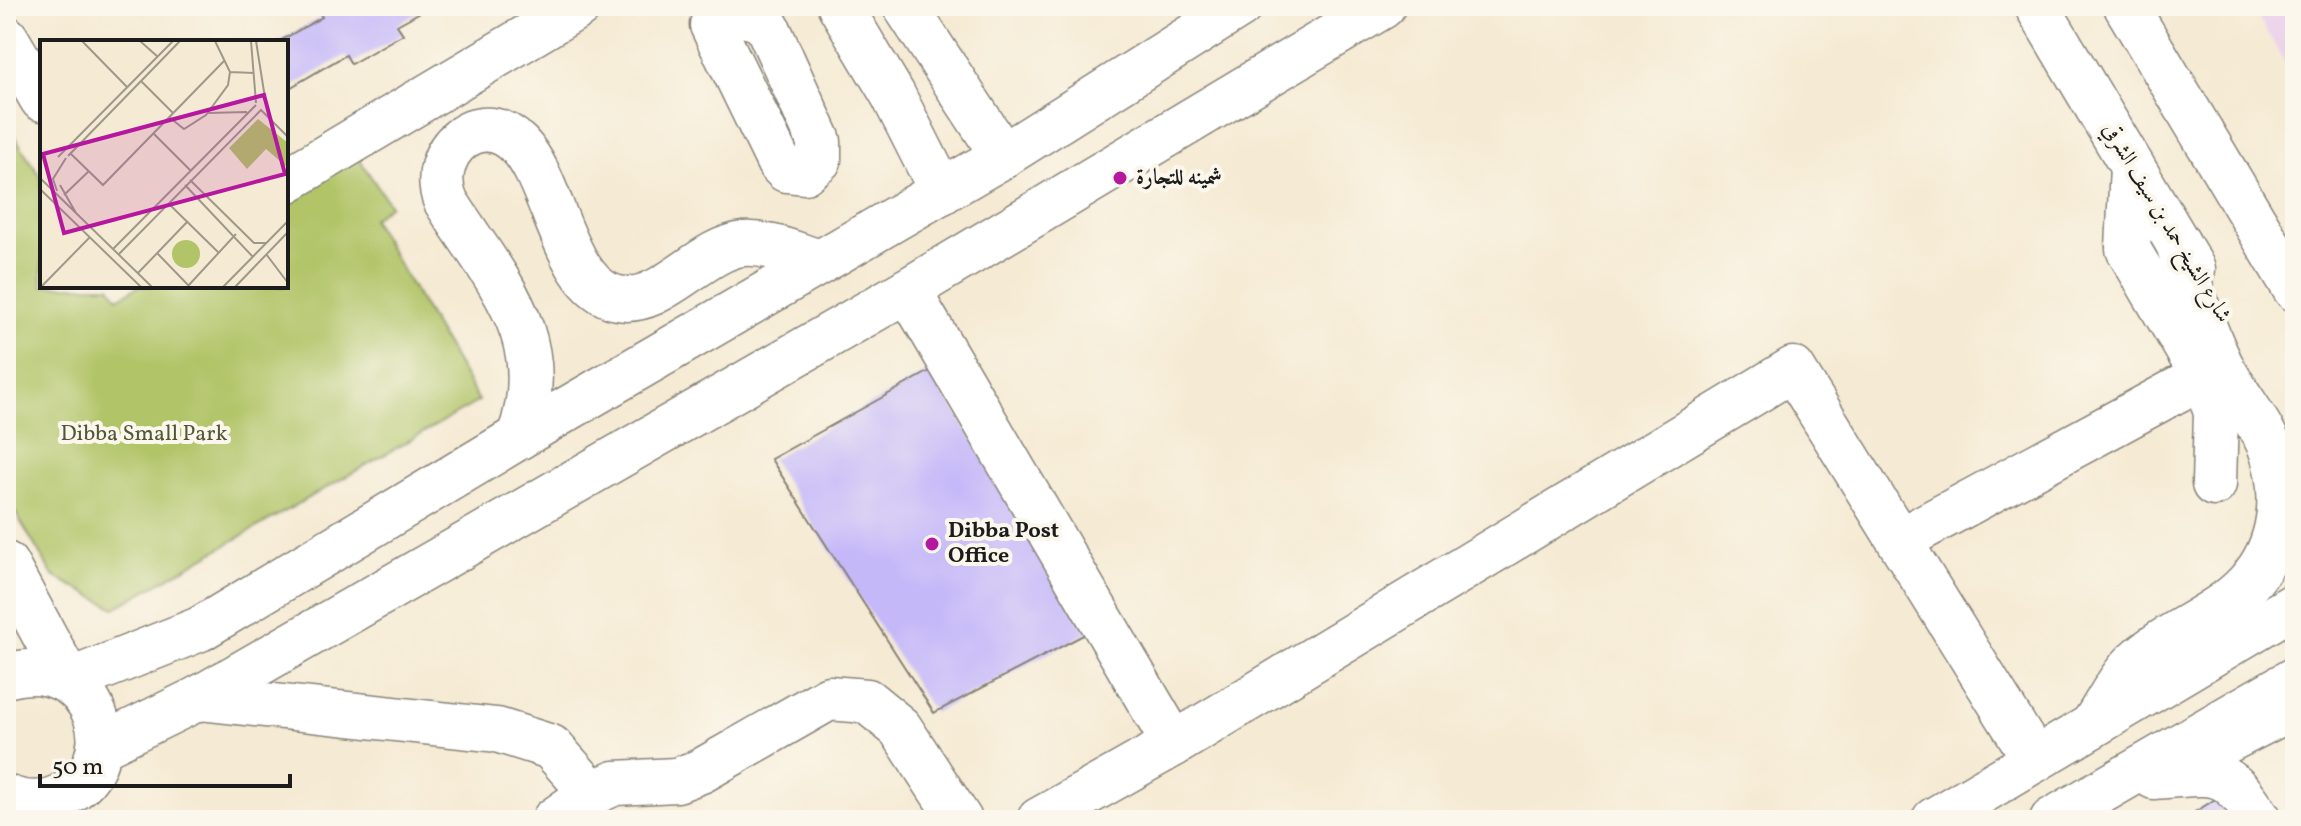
<svg xmlns="http://www.w3.org/2000/svg" width="2301" height="826" viewBox="0 0 2301 826" font-family="Vollkorn,Amiri,serif">
  <style>
    .built { fill: #ebd1eb }
    .green { fill: #b1c468; stroke: #667042; stroke-width: 2 }
    .building { fill: #c5b8f9 }
    .lines { fill: none; stroke-linecap: round; stroke-linejoin: round }
    .minor-casing { stroke: #888378; stroke-width: 47 }
    .major-casing { stroke: #888378; stroke-width: 47 }
    .minor { stroke: #fff; stroke-width: 44 }
    .major { stroke: #fff; stroke-width: 44 }
    .poi-dot { fill: #b5179e; stroke: #fbf7ec; stroke-width: 3 }
    .labels { text-anchor: middle; dominant-baseline: central; stroke-width: 8; stroke-linejoin: round; paint-order: stroke }
    .poi-label { font-size: 22px; font-weight: bold; fill: #1c1c1c; stroke: #fbf7ec; text-anchor: start }
    .street-label { font-size: 22px; fill: #1c1c1c; stroke: #fbf7ec }
    .park-label { font-size: 22px; fill: #505737; stroke: #fbf7ec }
    .inset-road { fill: none; stroke: #9e988a; stroke-width: 2 }
    .view { fill: #b5179e; fill-opacity: 0.15; stroke: #b5179e; stroke-width: 4 }
    .inset-edge { fill: none; stroke: #1c1c1c; stroke-width: 4 }
  </style>
  <rect width="100%" height="100%" fill="#fbf7ec"/>
  <filter id="ink" filterUnits="userSpaceOnUse"><feTurbulence type="fractalNoise" baseFrequency=".0125" numOctaves="2"/><feDisplacementMap in="SourceGraphic" scale="16" xChannelSelector="R" yChannelSelector="G"/><feConvolveMatrix kernelMatrix="1 2 1 2 8 2 1 2 1" color-interpolation-filters="sRGB"/></filter>
  <filter id="wash" filterUnits="userSpaceOnUse"><feTurbulence type="fractalNoise" baseFrequency=".006" numOctaves="4" result="noise"/><feDisplacementMap in="SourceGraphic" scale="32" xChannelSelector="R" yChannelSelector="G"/><feGaussianBlur stdDeviation="1.8" result="paint"/><feColorMatrix in="noise" values="0 0 0 0 0 0 0 0 0 0 0 0 0 0 0 0 0 1.4 0 .05"/><feComposite in="paint" operator="in"/></filter>
  <g filter="url(#wash)">
    <rect width="100%" height="100%" fill="#f5ead3"/>
    <polygon class="built" points="2252,6 2295,6 2295,80"/>
    <polygon class="green" points="6,123 42,179 42,286 110,286 118,298 139,286 286,286 286,195 355,153 390,205 372,219 479,401 115,608 53,576 6,497"/>
    <g id="blocks">
      <g class="building">
        <polygon points="316,6 431,6 397,25 403,34 351,64 346,55 286,90 286,42 278,42 322,17"/>
        <polygon points="930,371 1093,630 934,713 771,459"/>
        <polygon points="2224,794 2240,820 2182,820"/>
      </g>
    </g>
  </g>
  <g filter="url(#ink)">
    <use href="#blocks" fill-opacity="0" stroke="#888378" stroke-width="2"/>
    <g class="lines">
      <g class="minor-casing">
        <g id="minor">
          <polyline points="840,6 893,95 942,192"/>
          <polyline points="905,6 1003,156"/>
          <polygon points="741,14 761,20 768,28 819,141 819,160 804,172 786,170 779,163 712,25"/>
          <polyline points="6,38 42,99"/>
          <polyline points="2132,166 2128,249 2203,376 2216,412 2214,484"/>
          <polyline points="286,181 579,6"/>
          <polyline points="908,290 1174,744"/>
          <path d="M 519,437 C 555,337 495,280 445,200 C 427,151 480,105 519,145 C 555,182 563,287 618,298 C 661,307 700,249 743,244 C 769,242 796,255 820,262"/>
          <polyline points="1900,540 2203,376"/>
          <polyline points="6,564 69,681 200,629 519,437 1003,156 1240,6"/>
          <path d="M 6,676 C 96,649 138,768 54,799 C 39,805 21,803 6,797"/>
          <polyline points="199,698 497,730 551,747 592,793"/>
          <polyline points="99,747 199,698 908,290 1383,6"/>
          <path d="M 2154,777 C 2217,773 2224,764 2260,820"/>
          <polyline points="554,820 592,793 615,783 677,780 701,771 829,698 867,701 900,728 960,820"/>
          <polyline points="1039,820 1174,744 1793,369 2035,760"/>
          <polyline points="1934,820 2295,605"/>
          <polyline points="2052,820 2295,679"/>
        </g>
      </g>
      <g class="major-casing">
        <g id="major">
          <polyline points="2037,6 2193,269"/>
          <polyline points="2126,6 2295,289"/>
          <path d="M 2092,726 C 2106,706 2119,677 2137,661 C 2170,631 2216,617 2247,584 C 2282,547 2287,494 2270,447 C 2258,418 2234,392 2220,363 C 2201,323 2189,285 2178,243"/>
          <polyline points="2150,764 2192,759 2295,706"/>
        </g>
      </g>
      <use href="#minor" class="minor"/>
      <use href="#major" class="major"/>
    </g>
  </g>
  <g class="poi-dot">
    <circle cx="1120" cy="178" r="8"/>
    <circle cx="932" cy="544" r="8"/>
  </g>
  <g class="labels">
    <g class="poi-label">
      <text x="1136" y="178">شمينه للتجارة</text>
      <text x="948" y="531">Dibba Post<tspan x="948" dy="25">Office</tspan></text>
    </g>
    <g class="street-label">
      <text transform="translate(2166 223) rotate(59)">شارع الشيخ حمد بن سيف الشرقي</text>
    </g>
    <g class="park-label">
      <text x="144" y="434">Dibba Small Park</text>
    </g>
  </g>
  <g transform="translate(40 40)">
    <rect width="248" height="248" fill="#f5ead3"/>
    <path d="M 218,79 L 248,103 L 248,128 L 226,109 L 207,129 L 189,108 ZM132 214a14 14 0 1 1 28 0a14 14 0 1 1-28 0Z" fill="#b1c468"/>
    <path class="inset-road" d="M 42,1 L 88,48M 100,1 L 118,17M 175,1 L 190,32 L 214,33M 211,1 L 216,63M 216,1 L 225,58M 101,41 L 133,73M 168,73 L 207,72M 129,77 L 144,89 L 166,75 L 188,45 L 190,32M 113,93 L 150,130M 30,113 L 63,145 L 184,21M 28,116 L 140,1M 18,117 L 133,1M 0,138 L 112,247M 150,140 L 214,203 L 226,203M 20,145 L 36,173M 145,145 L 213,217M 0,149 L 101,247M 17,151 L 13,139 L 26,118M 24,155 L 49,131M 128,163 L 179,213M 73,209 L 216,65M 117,213 L 150,247M 79,214 L 221,70 L 248,97M 226,214 L 248,243M 98,233 L 148,181M 148,246 L 196,194M 1,247 L 50,197M 183,247 L 248,181M 195,247 L 248,192"/>
    <path class="view" d="M 224,55 L 245,134 L 24,193 L 3,114 Z"/>
    <rect width="248" height="248" class="inset-edge"/>
  </g>
  <rect width="2301" height="826" fill="none" stroke="#fbf7ec" stroke-width="32"/>
  <path d="M40 774v12h250v-12" fill="none" stroke="#1c1c1c" stroke-width="4"/>
  <text x="52" y="774" font-size="24" fill="#1c1c1c" stroke="#fbf7ec" stroke-width="6" paint-order="stroke">50 m</text>
</svg>
